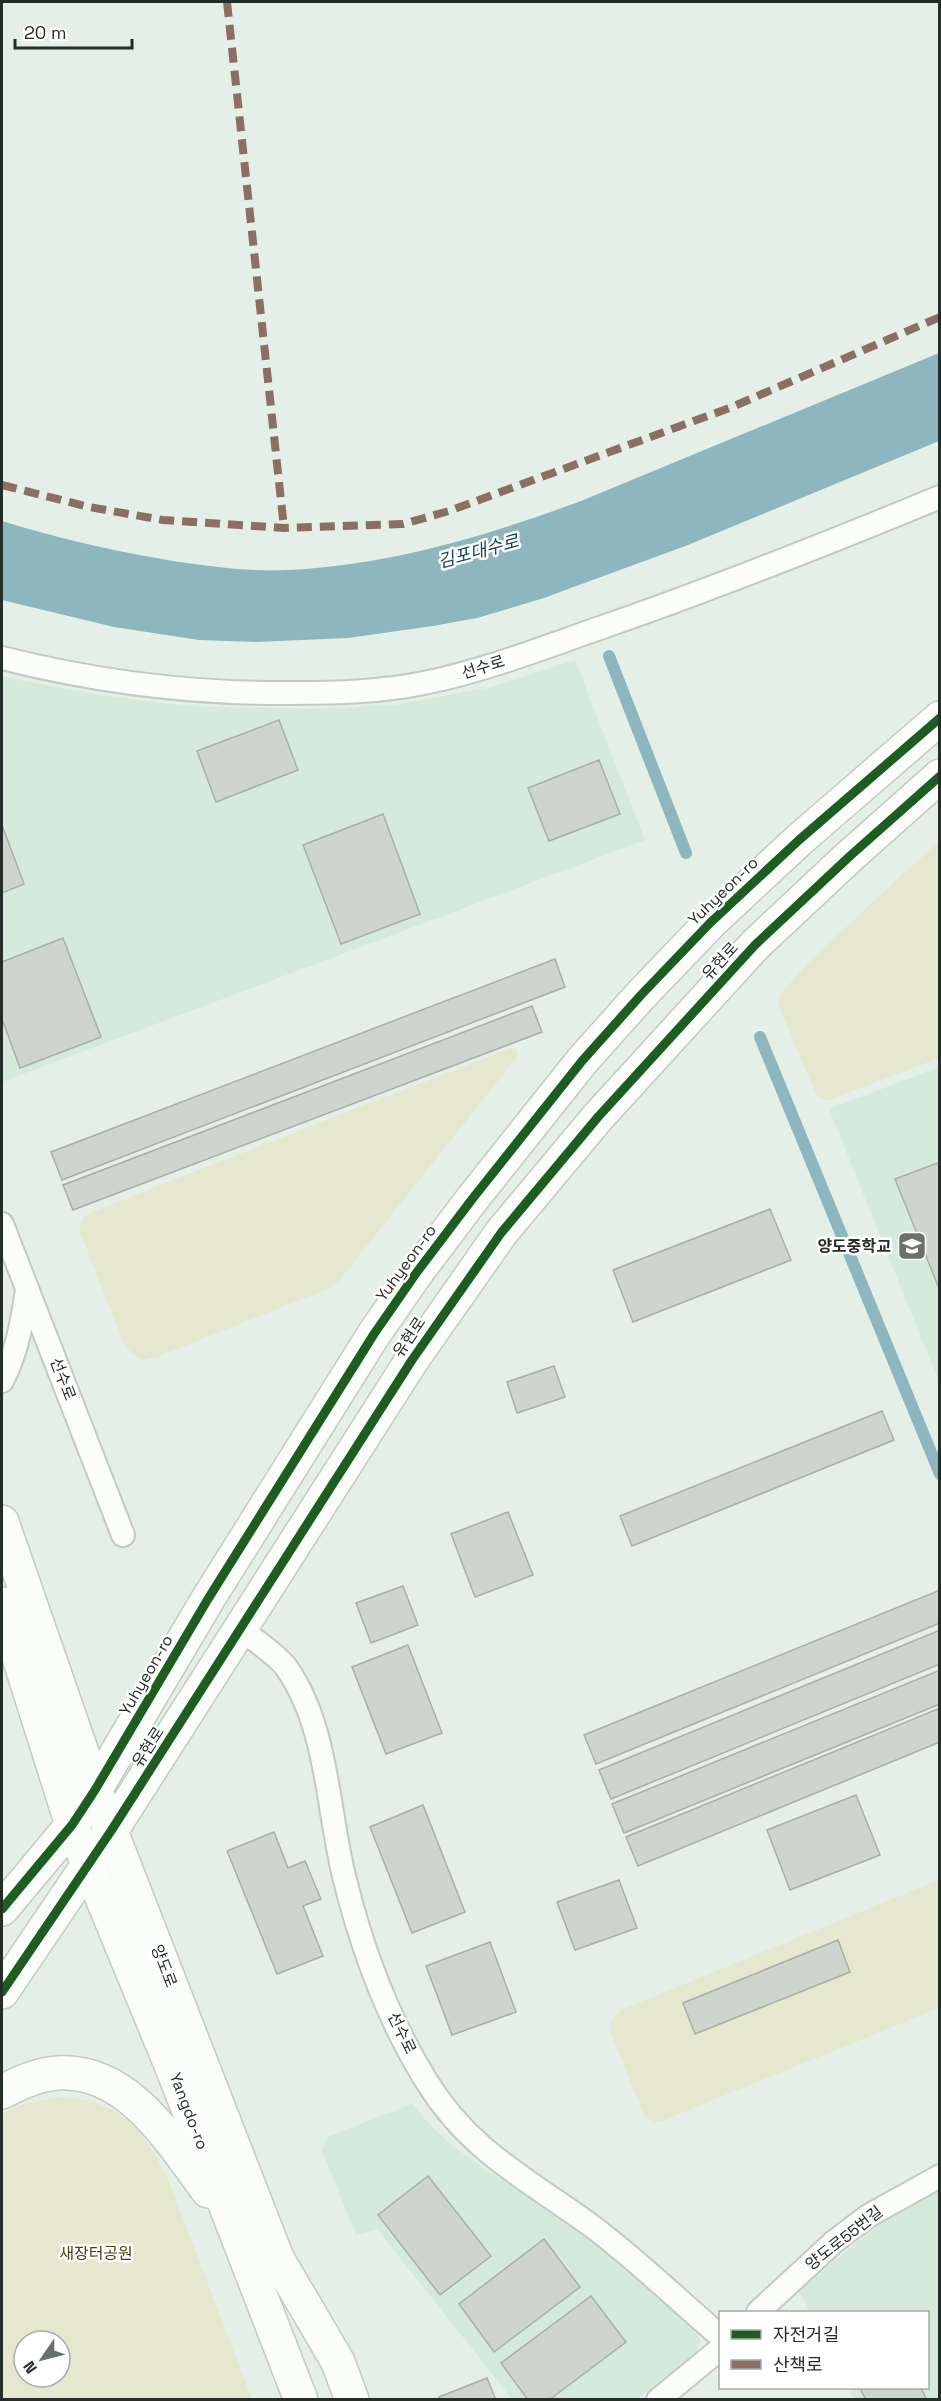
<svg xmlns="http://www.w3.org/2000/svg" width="941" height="2401" viewBox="0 0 941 2401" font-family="'Space Grotesk','Noto Sans KR',sans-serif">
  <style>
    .built { fill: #d6eadc }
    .green { fill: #e6e7cf; fill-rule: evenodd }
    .water { fill: #8eb6be }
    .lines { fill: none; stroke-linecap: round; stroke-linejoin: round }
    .stream { stroke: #8eb6be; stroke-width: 12 }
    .building { fill: #ced5cd; stroke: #a8afa8; stroke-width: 1.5 }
    .service-casing { stroke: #c2cac4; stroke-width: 26 }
    .tertiary-casing { stroke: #c2cac4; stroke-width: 36 }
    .service { stroke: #fbfdfb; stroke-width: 22 }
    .tertiary { stroke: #fbfdfb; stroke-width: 33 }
    .quiet { stroke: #8d6e63; stroke-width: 8; stroke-dasharray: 15 8; stroke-linecap: butt }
    .cycleway-casing { stroke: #fff; stroke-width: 13 }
    .cycleway { stroke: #1b5e20; stroke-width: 9 }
    .labels { text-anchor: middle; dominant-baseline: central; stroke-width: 5; stroke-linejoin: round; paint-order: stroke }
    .street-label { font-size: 16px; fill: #252d28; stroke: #fff }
    .poi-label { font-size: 16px; font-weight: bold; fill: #252d28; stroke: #fff; text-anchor: end }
    .park-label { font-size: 16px; fill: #4c420b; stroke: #fff }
    .water-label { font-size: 18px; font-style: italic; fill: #154651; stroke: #fff }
  </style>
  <rect width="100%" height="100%" fill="#e4efe7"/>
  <g class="built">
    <polygon points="575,660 645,840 2,1082 2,677 107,696 188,706 311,709 394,705 492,687"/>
    <polygon points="939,1067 939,1382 829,1109"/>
    <polygon points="412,2104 434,2129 455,2148 588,2238 693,2328 700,2340 696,2354 678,2370 636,2399 512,2399 377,2229 356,2235 322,2150 327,2137"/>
    <polygon points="939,2190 939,2399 854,2399 848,2388 928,2388 928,2312 810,2312 799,2291 879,2224"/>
  </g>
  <g class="green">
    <polygon points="939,842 939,1058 826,1101 817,1096 779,1006 780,995 807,964 893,883"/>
    <polygon points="511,1048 517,1050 517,1057 338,1282 328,1289 159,1356 143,1360 131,1353 123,1341 80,1232 81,1221 89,1213"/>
    <polygon points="939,1880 939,2008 664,2120 655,2122 644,2116 610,2031 612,2020 621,2010"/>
    <path d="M 58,2097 C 120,2102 139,2123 167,2177 L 252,2399 L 2,2399 L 2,2114 L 23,2104 ZM 24,2341 L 60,2341 L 60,2377 L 24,2377 Z"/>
  </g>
  <path class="water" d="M 939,353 L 939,441 L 688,545 L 541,599 L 477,618 L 433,626 L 348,638 L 256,642 L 199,640 L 114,627 L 2,600 L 2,521 C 59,539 119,552 179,562 C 216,567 252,572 288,570 C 390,565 486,536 581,501 Z"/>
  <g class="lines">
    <g class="stream">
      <polyline points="609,656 686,853"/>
      <polyline points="760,1037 940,1474"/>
    </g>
  </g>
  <g class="building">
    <polygon points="279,720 298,770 216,802 197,751"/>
    <polygon points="599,760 620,814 549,841 528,788"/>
    <polygon points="383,814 420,914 341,944 303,845"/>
    <polygon points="2,825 24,884 2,893"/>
    <polygon points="63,938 101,1037 20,1068 2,1019 2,962"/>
    <polygon points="555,959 565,987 62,1180 51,1152"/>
    <polygon points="532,1006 542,1032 73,1210 63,1185"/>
    <polygon points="940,1162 940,1291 895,1179"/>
    <polygon points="770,1209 791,1260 633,1322 613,1270"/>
    <polygon points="554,1366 565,1397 517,1413 507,1382"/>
    <polygon points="882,1411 894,1440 632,1546 620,1516"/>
    <polygon points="508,1512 533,1575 475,1597 451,1534"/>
    <polygon points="403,1586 418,1625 371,1643 356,1603"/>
    <polygon points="940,1590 940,1623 596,1764 584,1735"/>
    <polygon points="940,1630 940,1664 611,1799 599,1770"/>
    <polygon points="408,1645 442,1733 386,1754 352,1667"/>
    <polygon points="940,1670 940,1704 624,1833 612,1804"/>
    <polygon points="940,1708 940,1742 638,1866 626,1837"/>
    <polygon points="856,1795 880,1855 790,1890 767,1830"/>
    <polygon points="423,1805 465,1912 412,1933 370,1827"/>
    <polygon points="274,1832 288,1868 305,1861 321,1899 303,1906 323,1956 277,1974 227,1851"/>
    <polygon points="619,1880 637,1928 575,1950 557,1902"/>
    <polygon points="838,1940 850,1972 695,2034 683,2003"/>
    <polygon points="490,1942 516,2012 452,2035 426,1966"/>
    <polygon points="428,2176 491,2256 440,2295 378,2215"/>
    <polygon points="544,2239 580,2287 494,2352 459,2304"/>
    <polygon points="591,2296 626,2342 549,2400 528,2400 501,2363"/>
    <polygon points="487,2378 496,2400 440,2400 439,2397"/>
    <polygon points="860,2388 921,2388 927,2400 866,2400"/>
  </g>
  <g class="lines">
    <g class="service-casing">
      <g id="service">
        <path d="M 2,658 C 97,682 193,694 292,693 C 336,693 380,692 424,683 C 483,671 540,649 597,629 C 713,589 826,544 940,497"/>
        <polyline points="2,1224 123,1535"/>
        <path d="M 2,1381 C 17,1352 22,1323 27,1290"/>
        <path d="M 241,1629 C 255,1641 275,1653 286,1667 C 329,1728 327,1811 345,1880 C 362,1949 389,2021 427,2082 C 470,2152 529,2180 593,2227 C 637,2260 678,2300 720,2336"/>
        <polyline points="758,2312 835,2241 868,2216 940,2176"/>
        <polyline points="658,2400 720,2349"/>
      </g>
    </g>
    <g class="tertiary-casing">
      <g id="tertiary">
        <polyline points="2,1522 95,1790 277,2258 338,2362 352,2400"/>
        <polyline points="2,1604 72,1825 173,2070 301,2400"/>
        <polyline points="2,1909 72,1825 95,1790 208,1599 374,1334 417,1272 473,1198 582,1061 641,995 710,923 799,840 940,718"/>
        <polyline points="2,1992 111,1831 412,1360 501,1233 598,1117 755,945 850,856 940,776"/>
        <path d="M 2,2092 C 19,2083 38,2074 58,2073 C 129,2069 172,2143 208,2191"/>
      </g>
    </g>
    <use href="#service" class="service"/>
    <use href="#tertiary" class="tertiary"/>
    <g class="quiet">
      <polyline points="227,2 284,528"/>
      <polyline points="2,485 89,507 163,520 284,528 403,524 449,511 732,407 940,317"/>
    </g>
    <g class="cycleway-casing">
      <g id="cycleway">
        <polyline points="2,1909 72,1825 95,1790 208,1599 374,1334 417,1272 473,1198 582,1061 641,995 710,923 799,840 940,718"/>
        <polyline points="2,1992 111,1831 412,1360 501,1233 598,1117 755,945 850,856 940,776"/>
      </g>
    </g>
    <use href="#cycleway" class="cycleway"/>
  </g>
  <defs>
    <g id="school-square" transform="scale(1.5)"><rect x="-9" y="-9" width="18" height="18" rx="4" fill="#68716b" stroke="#fff"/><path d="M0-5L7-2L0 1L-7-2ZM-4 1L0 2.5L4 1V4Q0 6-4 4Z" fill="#fff"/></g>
  </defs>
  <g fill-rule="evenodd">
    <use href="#school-square" x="912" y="1246"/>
  </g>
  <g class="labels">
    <g class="street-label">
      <text transform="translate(483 667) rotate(-17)">선수로</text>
      <text transform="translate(723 891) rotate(-44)">Yuhyeon-ro</text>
      <text transform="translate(720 961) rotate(-47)">유현로</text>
      <text transform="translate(406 1263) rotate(-54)">Yuhyeon-ro</text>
      <text transform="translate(409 1337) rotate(-56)">유현로</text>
      <text transform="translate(63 1379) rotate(69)">선수로</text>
      <text transform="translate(146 1675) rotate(-60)">Yuhyeon-ro</text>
      <text transform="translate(148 1747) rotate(-57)">유현로</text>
      <text transform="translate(164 1966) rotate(69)">양도로</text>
      <text transform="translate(402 2033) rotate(64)">선수로</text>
      <text transform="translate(189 2111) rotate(69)">Yangdo-ro</text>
      <text transform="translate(844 2238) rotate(-38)">양도로55번길</text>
    </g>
    <g class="poi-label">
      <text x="891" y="1246">양도중학교</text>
    </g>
    <g class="park-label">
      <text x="96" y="2253">새장터공원</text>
    </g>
    <g class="water-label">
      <text transform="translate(478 551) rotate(-15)">김포대수로</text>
    </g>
  </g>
  <rect width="941" height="2401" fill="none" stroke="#252d28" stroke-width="6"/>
  <rect x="719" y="2311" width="210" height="78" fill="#ffffff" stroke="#a8aba9" stroke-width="1.5"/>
  <rect x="731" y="2330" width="30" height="9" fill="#1b5e20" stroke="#a8aba9" stroke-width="1.5"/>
  <text x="773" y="2341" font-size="18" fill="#252d28">자전거길</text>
  <rect x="731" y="2360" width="30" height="9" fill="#8d6e63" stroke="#a8aba9" stroke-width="1.5"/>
  <text x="773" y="2371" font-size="18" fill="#252d28">산책로</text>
  <g transform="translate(42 2359) rotate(235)"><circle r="28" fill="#ffffff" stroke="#a8aba9" stroke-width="1.5"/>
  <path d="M0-4.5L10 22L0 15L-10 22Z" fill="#68716b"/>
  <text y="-9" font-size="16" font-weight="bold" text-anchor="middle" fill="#252d28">N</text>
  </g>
  <path d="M15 39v9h117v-9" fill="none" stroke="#252d28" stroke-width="3"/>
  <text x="24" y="39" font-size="18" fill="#252d28" stroke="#ffffff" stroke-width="4.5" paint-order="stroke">20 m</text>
</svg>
